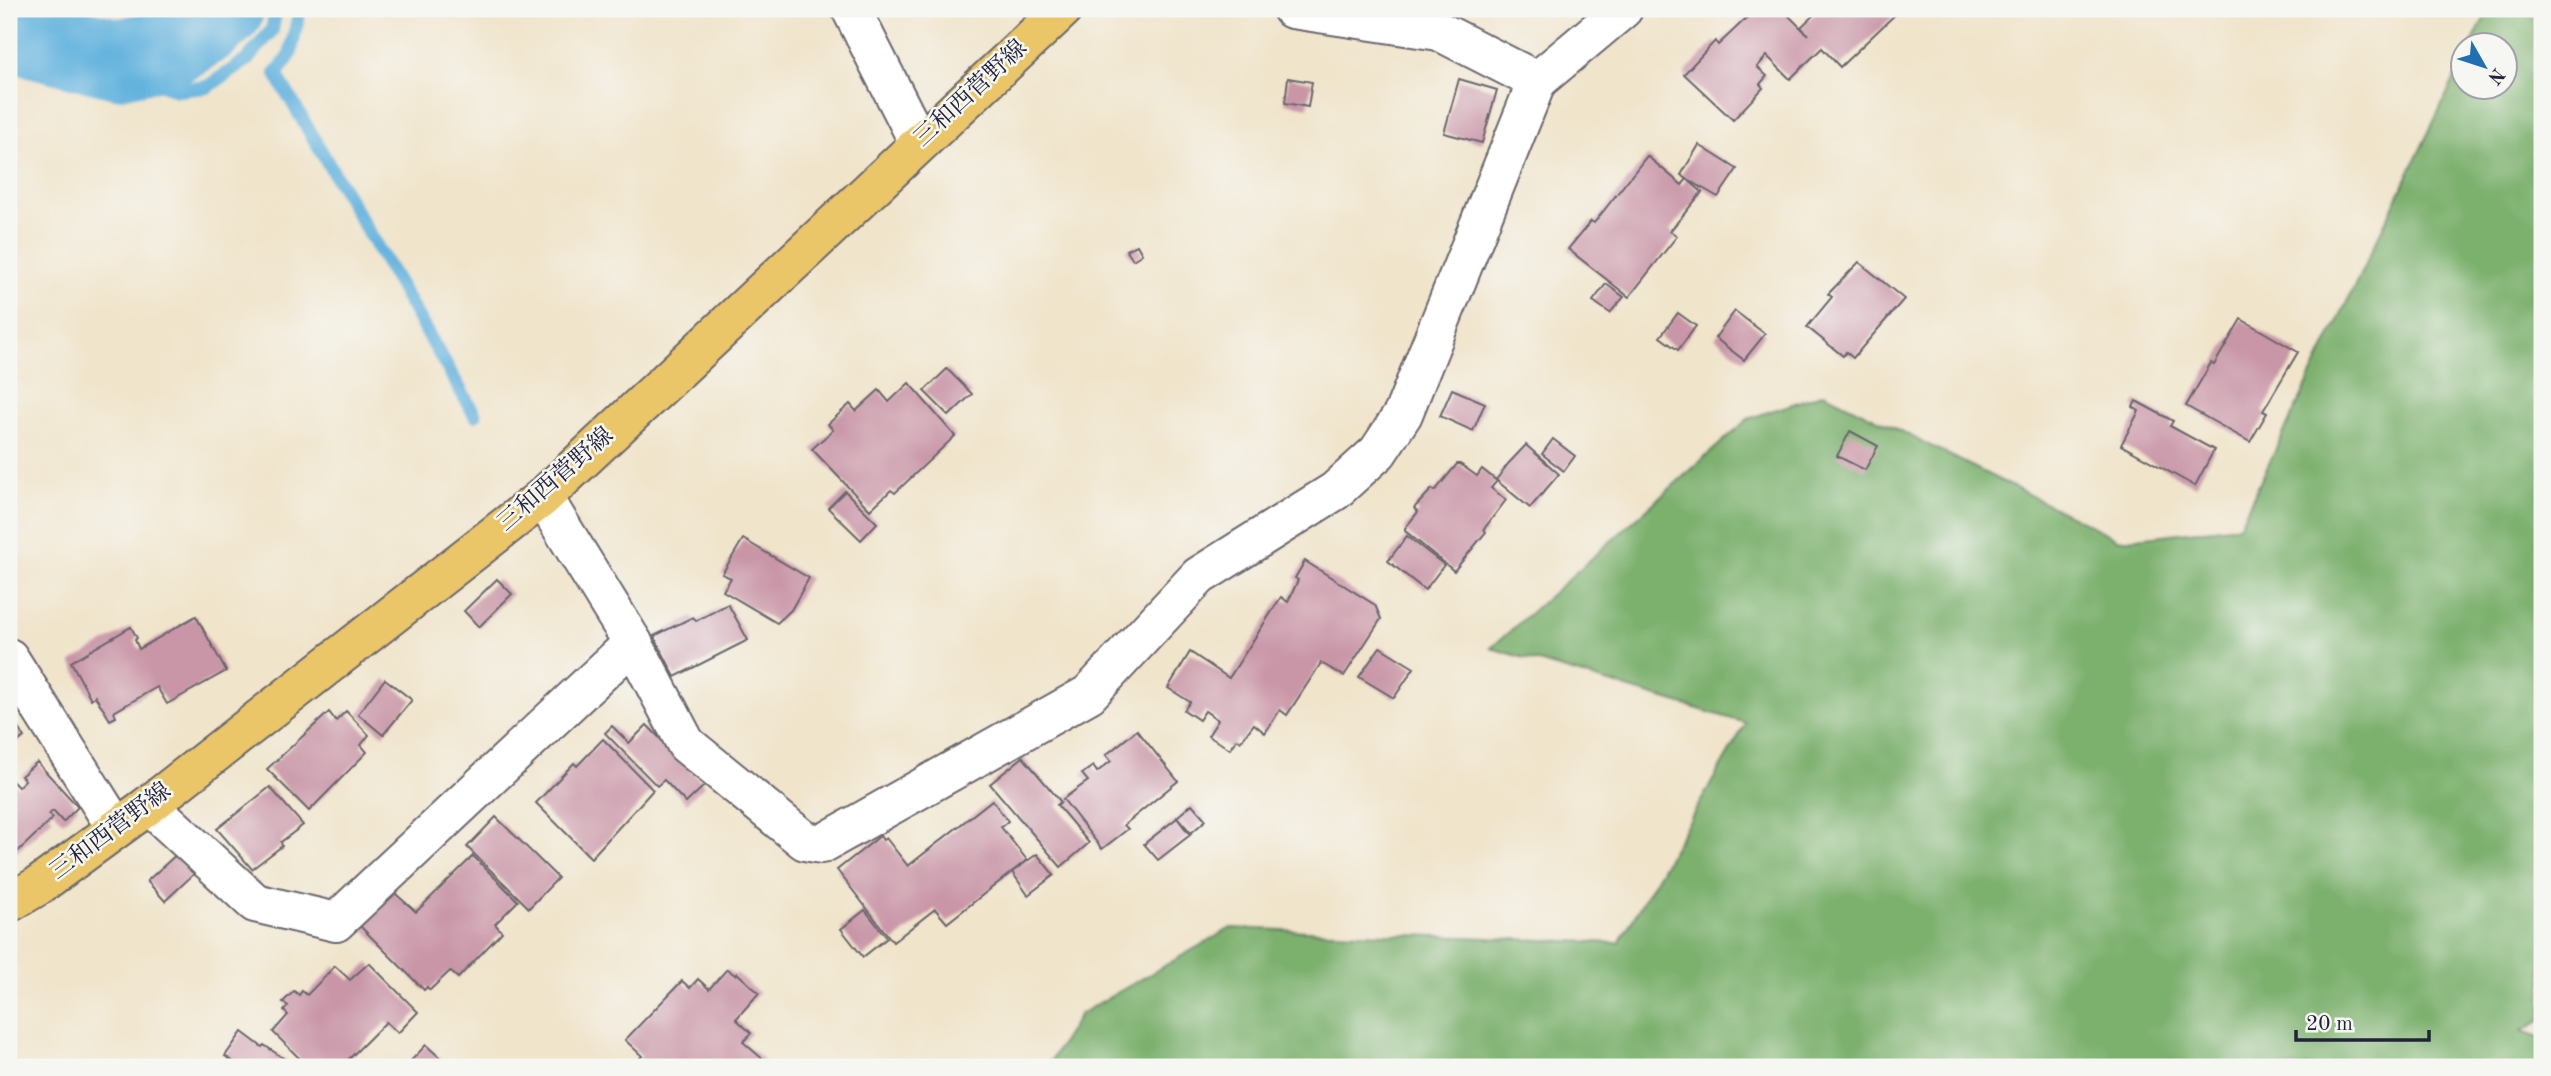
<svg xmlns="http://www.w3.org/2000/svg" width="2551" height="1076" viewBox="0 0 2551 1076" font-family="'Old Standard TT','Noto Serif JP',serif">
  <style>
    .forest { fill: #7bb06d; stroke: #4e6954; stroke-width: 2 }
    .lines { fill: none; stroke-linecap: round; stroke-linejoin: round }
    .stream { stroke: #64b3de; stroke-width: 14 }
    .river { stroke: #64b3de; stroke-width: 80 }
    .building { fill: #c996a7 }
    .minor-casing { stroke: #6a666d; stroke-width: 42 }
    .major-casing { stroke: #6a666d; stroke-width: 42 }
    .minor { stroke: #fff; stroke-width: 38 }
    .major { stroke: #eac669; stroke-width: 38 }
    .labels { text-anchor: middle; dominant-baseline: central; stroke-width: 5; stroke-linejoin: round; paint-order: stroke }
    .street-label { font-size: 24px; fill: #22223b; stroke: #f6f6f2 }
  </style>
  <rect width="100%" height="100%" fill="#f6f6f2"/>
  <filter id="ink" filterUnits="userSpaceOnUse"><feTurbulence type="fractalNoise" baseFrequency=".0143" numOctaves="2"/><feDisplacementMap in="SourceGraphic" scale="14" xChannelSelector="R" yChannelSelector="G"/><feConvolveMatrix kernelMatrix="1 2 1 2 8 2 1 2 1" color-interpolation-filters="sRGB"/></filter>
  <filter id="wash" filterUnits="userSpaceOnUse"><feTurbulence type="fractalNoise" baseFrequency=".00686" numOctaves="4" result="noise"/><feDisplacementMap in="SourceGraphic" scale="28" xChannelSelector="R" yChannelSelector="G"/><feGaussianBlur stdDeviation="1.57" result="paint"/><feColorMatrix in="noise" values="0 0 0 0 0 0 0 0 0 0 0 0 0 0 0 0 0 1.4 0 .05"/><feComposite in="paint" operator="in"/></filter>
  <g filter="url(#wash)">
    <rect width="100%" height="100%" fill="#f0e4ca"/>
    <polygon class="forest" points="2489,9 2542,9 2542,1020 2522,1031 2542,1038 2542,1067 1047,1067 1080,1014 1231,928 1619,943 1746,723 1491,648 1748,419 1824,393 2120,540 2239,526 2463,61 2464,88 2506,88 2506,46 2471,45"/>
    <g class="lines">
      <g class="stream">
        <polyline points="300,9 290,55 276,74 475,415"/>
        <polyline points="118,59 128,71 177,90 207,87 247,60 272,30 276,9"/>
      </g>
      <polyline class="river" points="9,31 118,59 168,48 207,24 224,9"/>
    </g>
    <g id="blocks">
      <g class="building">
        <polygon points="1756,9 1782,9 1808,35 1801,27 1820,9 1901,9 1840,67 1822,48 1790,79 1767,56 1757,67 1767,76 1760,84 1763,88 1733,120 1684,74 1715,41 1718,45"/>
        <polygon points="1288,78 1312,82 1308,107 1285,103"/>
        <polygon points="1459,79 1497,90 1482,143 1444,133"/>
        <polygon points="1699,145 1737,169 1718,197 1687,179 1702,192 1670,231 1677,236 1629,297 1568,249 1591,221 1594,223 1647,156 1682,185 1687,179 1681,175"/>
        <polygon points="1137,245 1142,254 1133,260 1126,250"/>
        <polygon points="1859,262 1904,299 1853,358 1846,352 1843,356 1807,327 1832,297 1828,294"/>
        <polygon points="1606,284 1624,297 1610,313 1593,301"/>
        <polygon points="1735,311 1765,334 1744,360 1715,338"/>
        <polygon points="1678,313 1696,326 1678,350 1660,337"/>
        <polygon points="2241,319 2298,352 2263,411 2267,413 2250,442 2186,406 2211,363 2214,365"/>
        <polygon points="947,369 972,394 949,416 924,391"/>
        <polygon points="909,383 955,436 895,493 891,490 870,510 812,449 833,430 828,424 850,404 856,411 879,390 889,402"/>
        <polygon points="1452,389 1485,403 1473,431 1440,416"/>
        <polygon points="2136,401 2173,421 2170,426 2214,450 2195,486 2121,445 2139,411 2133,407"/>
        <polygon points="1850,431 1878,446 1865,470 1837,456"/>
        <polygon points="1553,439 1575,456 1564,471 1542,454"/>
        <polygon points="1526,445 1559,474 1530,508 1496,480 1508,464"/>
        <polygon points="1457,464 1460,464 1477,476 1482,469 1497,481 1491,488 1506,500 1484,529 1486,532 1454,571 1405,531 1405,528 1418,512 1414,508 1432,489 1435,491"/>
        <polygon points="845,491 877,523 861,540 828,508"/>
        <polygon points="1407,536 1444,565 1425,590 1388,561"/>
        <polygon points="743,539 809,578 791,610 777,623 723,591 731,578 722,574"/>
        <polygon points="1305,561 1375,605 1381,619 1344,676 1321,663 1287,715 1280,710 1265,733 1254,724 1241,741 1237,739 1230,749 1208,736 1218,720 1205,711 1199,720 1184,710 1190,702 1168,688 1190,652 1229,678 1281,597 1288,602 1298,580 1295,578"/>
        <polygon points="497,579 512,594 479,627 464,611"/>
        <polygon points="728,604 748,640 675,677 654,636 693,617 696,621"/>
        <polygon points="196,616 226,671 167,704 157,687 114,712 116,717 110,720 95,696 91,699 71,662 131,627 137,638 135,640 139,649"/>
        <polygon points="1380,647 1414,668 1394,698 1359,677"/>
        <polygon points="385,679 412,700 383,735 358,714"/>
        <polygon points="346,711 369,735 361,745 367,752 309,811 267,769 329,712 336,721"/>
        <polygon points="13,721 24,737 9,749 9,724"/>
        <polygon points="647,725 705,785 686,803 664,780 657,786 605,733 612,726 629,743"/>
        <polygon points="1137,730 1178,781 1124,825 1128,829 1102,849 1063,799 1088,781 1082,774 1093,766 1097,772 1111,761 1106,755"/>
        <polygon points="603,739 653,790 591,858 536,803 574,763 577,766"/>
        <polygon points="1023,757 1061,802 1057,805 1089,843 1061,867 990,784"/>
        <polygon points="37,762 78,807 63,822 53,811 49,814 53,818 9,860 9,783 12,781 18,787 25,780 21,776"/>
        <polygon points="270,787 303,825 281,842 282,846 252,869 217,829"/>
        <polygon points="992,800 1008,821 1001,827 1027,860 947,923 935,909 893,942 837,870 880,836 883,840 886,838 908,866"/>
        <polygon points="1192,804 1206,820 1191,833 1177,817"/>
        <polygon points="496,817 558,878 529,908 467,847"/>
        <polygon points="1177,818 1190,835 1158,860 1144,844"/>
        <polygon points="178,853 196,872 165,901 147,881"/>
        <polygon points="1037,854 1054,875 1028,895 1012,872"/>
        <polygon points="473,856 518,901 495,924 502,932 458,978 450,971 430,990 427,987 424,990 356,922 389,888 416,912"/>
        <polygon points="865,910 887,938 863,957 841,929"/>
        <polygon points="369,963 418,1012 398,1033 386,1022 341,1067 308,1067 273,1032 288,1015 284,1011 288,1006 283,1002 294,991 299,995 302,991 307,995 335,966 350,980"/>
        <polygon points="727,969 735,975 737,973 759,993 736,1019 751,1033 743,1042 765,1061 759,1067 632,1067 642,1056 625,1040 682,981 690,988 698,979 709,989"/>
        <polygon points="242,1032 262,1047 264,1045 296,1067 241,1067 225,1056"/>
        <polygon points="426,1045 449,1066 448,1067 405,1067"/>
      </g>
    </g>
  </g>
  <g filter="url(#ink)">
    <use href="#blocks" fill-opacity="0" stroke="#6a666d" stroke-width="2"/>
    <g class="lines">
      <g class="minor-casing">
        <g id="minor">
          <polyline points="851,9 919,143"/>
          <polyline points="1292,9 1439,31 1537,81"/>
          <polyline points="543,497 633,643 686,744 805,841 822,844 1089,694 1199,576 1335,491 1378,452 1403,414 1537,81 1623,9"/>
          <polyline points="9,658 116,828"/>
          <polyline points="149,805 255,903 336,922 633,643"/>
        </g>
      </g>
      <g class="major-casing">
        <polyline id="major" points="9,903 38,886 149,805 543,497 1063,9"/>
      </g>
      <use href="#minor" class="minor"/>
      <use href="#major" class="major"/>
    </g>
  </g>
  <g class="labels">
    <g class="street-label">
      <text transform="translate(971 94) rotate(-43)">三和西菅野線</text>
      <text transform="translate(556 480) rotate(-41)">三和西菅野線</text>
      <text transform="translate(111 832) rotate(-37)">三和西菅野線</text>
    </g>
  </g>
  <rect width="2551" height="1076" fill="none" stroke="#f6f6f2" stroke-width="35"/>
  <g transform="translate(2484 66) rotate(129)"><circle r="33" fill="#f6f6f2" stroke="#a1a1a9" stroke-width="2"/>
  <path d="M0-5L12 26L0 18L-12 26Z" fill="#1f6fb2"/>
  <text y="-10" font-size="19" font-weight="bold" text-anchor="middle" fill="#22223b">N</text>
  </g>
  <path d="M2296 1030v10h133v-10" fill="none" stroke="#22223b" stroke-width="3.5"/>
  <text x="2306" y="1030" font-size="21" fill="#22223b" stroke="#f6f6f2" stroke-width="5" paint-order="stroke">20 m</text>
</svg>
